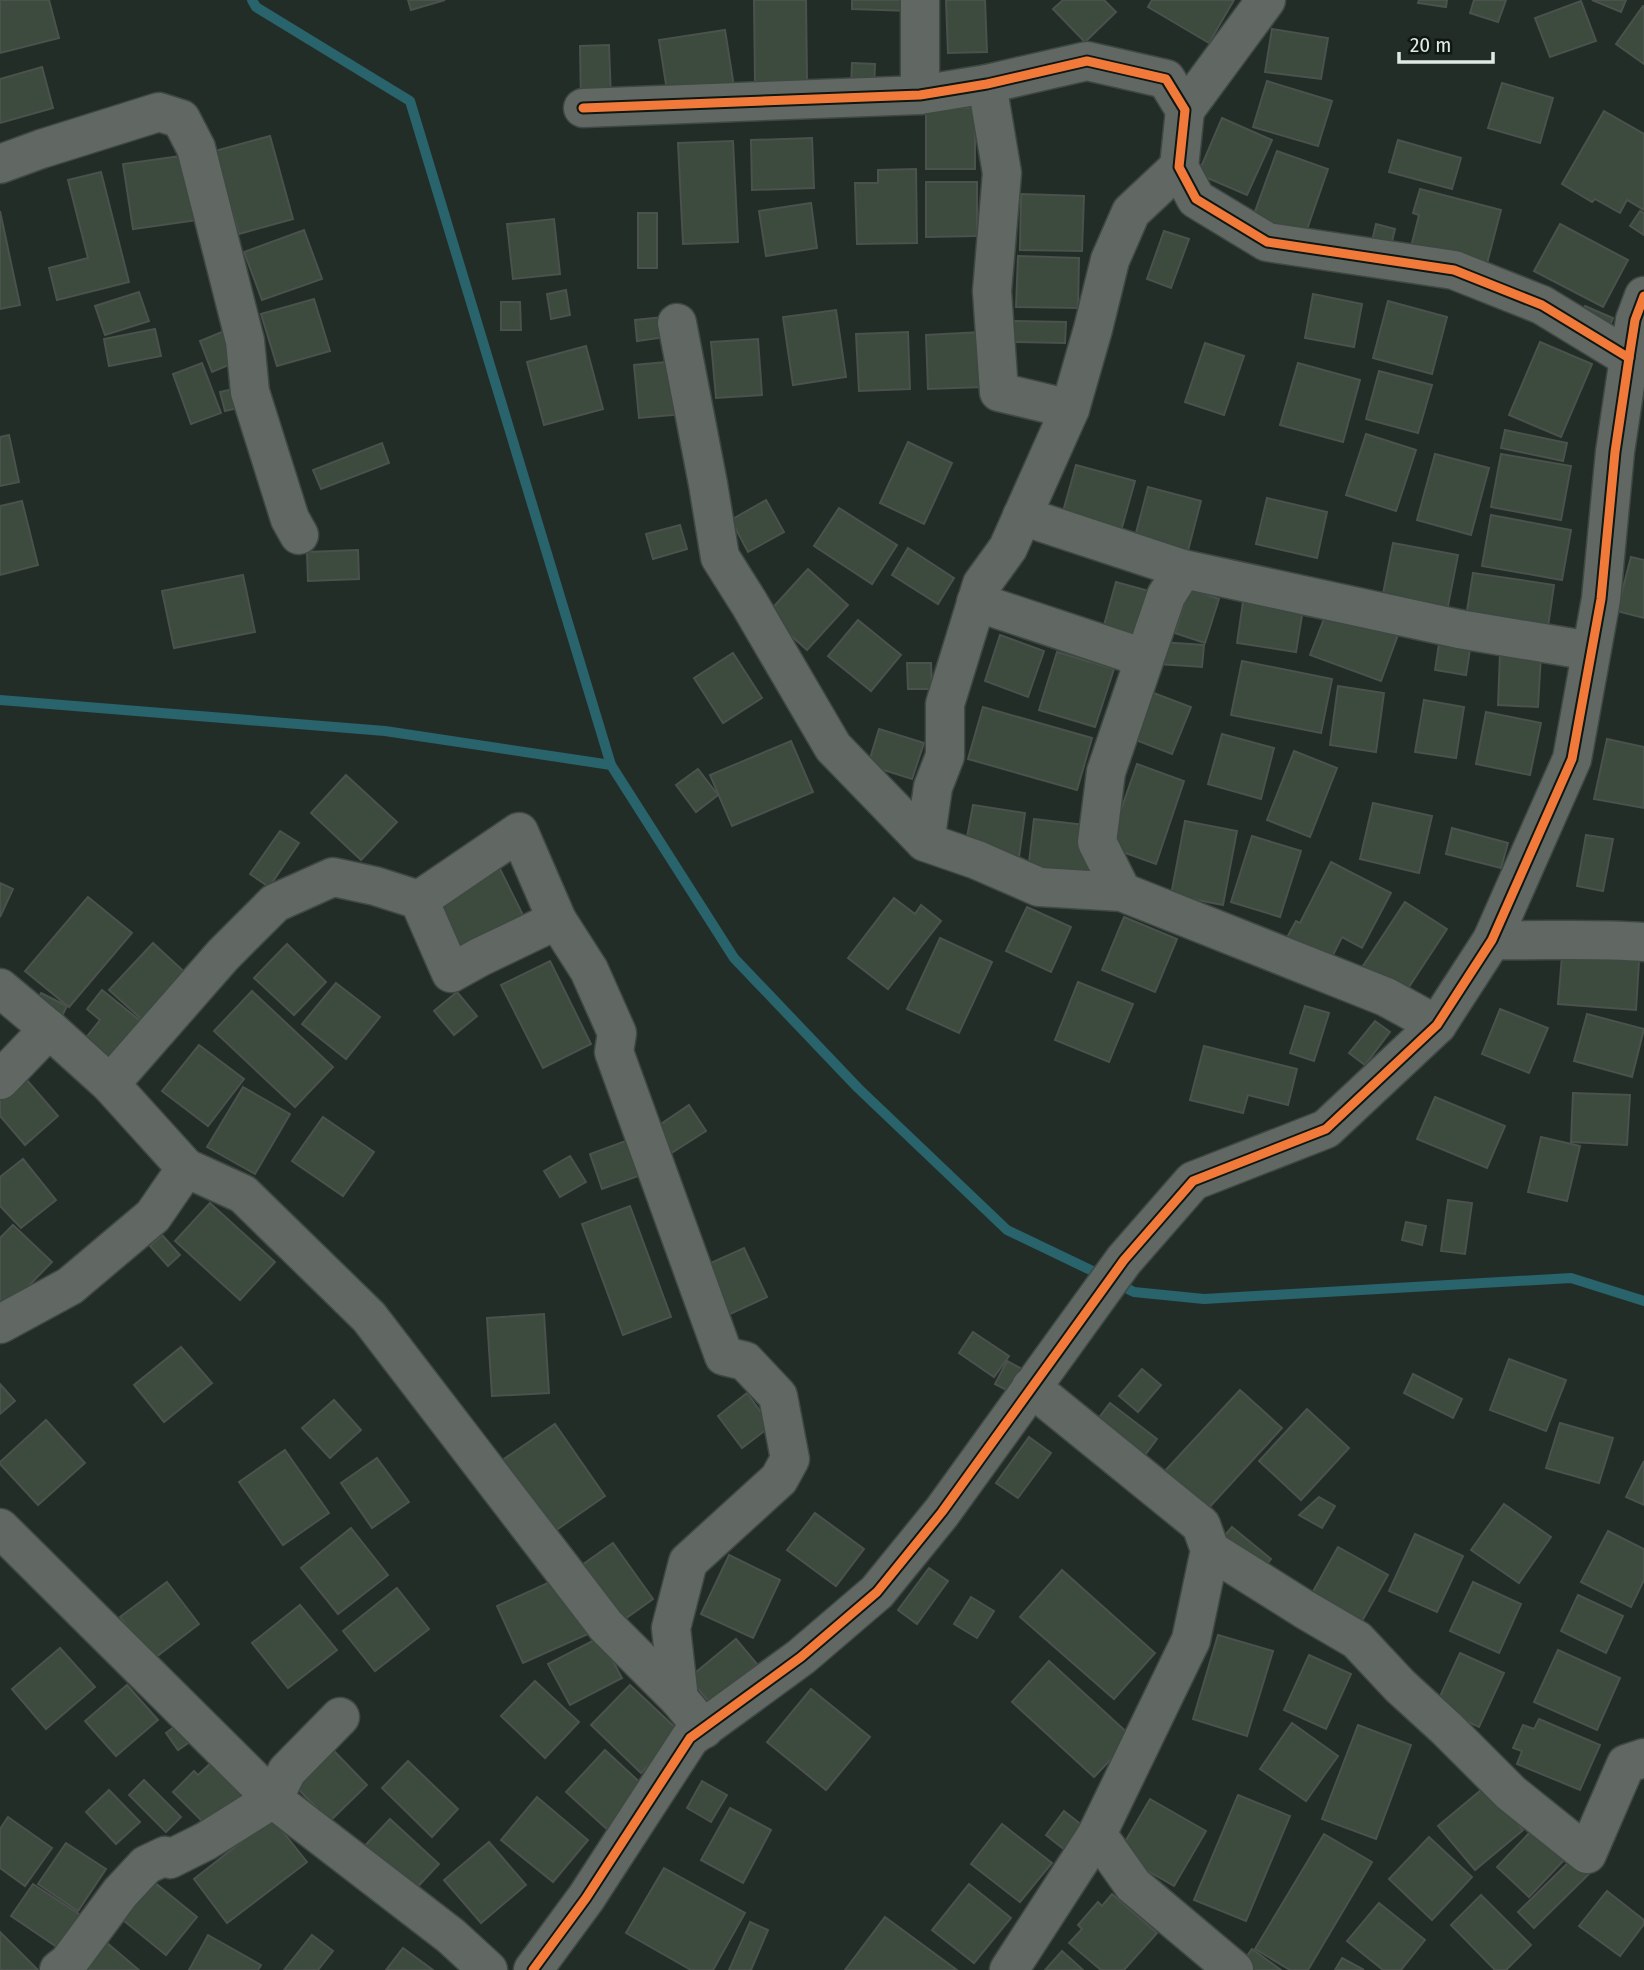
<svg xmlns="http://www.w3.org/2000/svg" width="1644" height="1970" viewBox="0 0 1644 1970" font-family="'Fira Sans Condensed',sans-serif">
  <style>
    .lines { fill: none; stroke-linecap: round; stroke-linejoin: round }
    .stream { stroke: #29636c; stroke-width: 10 }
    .building { fill: #3c4b3e; stroke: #4b514c; stroke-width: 2 }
    .minor-casing { stroke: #3f4843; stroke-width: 41 }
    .minor { stroke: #616864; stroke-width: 38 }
    .cycleway-casing { stroke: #0f1713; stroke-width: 13 }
    .cycleway { stroke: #f17a3a; stroke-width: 9 }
  </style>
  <rect width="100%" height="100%" fill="#232d28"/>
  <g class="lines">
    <g class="stream">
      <polyline points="252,0 256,7 410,101 611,765 734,958 858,1088 1007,1230 1103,1276"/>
      <polyline points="0,700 385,731 611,765"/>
      <polyline points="1116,1283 1134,1292 1204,1299 1571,1278 1644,1301"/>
    </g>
  </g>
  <g class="building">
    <polygon points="0,0 49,0 59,38 0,53"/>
    <polygon points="408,0 445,0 411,10"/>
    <polygon points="754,0 806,0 807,82 755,82"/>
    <polygon points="852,0 911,0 910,11 852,9"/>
    <polygon points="946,0 985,0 987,52 948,53"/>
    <polygon points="1063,0 1104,0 1116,12 1085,42 1053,9"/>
    <polygon points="1152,0 1234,0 1209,43 1148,7"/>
    <polygon points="1419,0 1447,0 1446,7 1418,3"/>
    <polygon points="1474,0 1506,0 1498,22 1470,13"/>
    <polygon points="1592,0 1626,0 1621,12"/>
    <polygon points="1581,1 1596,41 1550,57 1535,18"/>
    <polygon points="1643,6 1644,7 1644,64 1616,44"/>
    <polygon points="1272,29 1328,38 1321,79 1265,72"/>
    <polygon points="725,30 734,87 668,97 659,40"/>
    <polygon points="609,45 611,100 581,101 580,46"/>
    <polygon points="852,63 875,64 874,89 851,88"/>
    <polygon points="42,67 53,108 0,123 0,79"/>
    <polygon points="1267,81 1332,101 1318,146 1253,127"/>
    <polygon points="1502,83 1553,98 1540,143 1488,128"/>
    <rect x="926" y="108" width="49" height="61"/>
    <polygon points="1604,111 1644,134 1644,210 1627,200 1620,213 1595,199 1592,202 1562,184"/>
    <polygon points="1222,118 1272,140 1247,195 1198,174"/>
    <polygon points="270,136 293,219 239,234 215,151"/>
    <polygon points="812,138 814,188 752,190 751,140"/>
    <polygon points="1398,140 1461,158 1452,189 1389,172"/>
    <polygon points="733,141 738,242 683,244 678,143"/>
    <polygon points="1277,151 1328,169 1305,235 1253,217"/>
    <polygon points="188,155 198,220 133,229 123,164"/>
    <polygon points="916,169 917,243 857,244 855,183 878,183 878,170"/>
    <polygon points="101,172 129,282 57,300 49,268 88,258 68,180"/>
    <polygon points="926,182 977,182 977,236 926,237"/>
    <polygon points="1420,189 1501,210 1485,271 1410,251 1419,215 1413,213"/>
    <polygon points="1021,194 1084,196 1082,251 1020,250"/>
    <polygon points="811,203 817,248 766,256 759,211"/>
    <polygon points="0,211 20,305 0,309"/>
    <polygon points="1640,211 1644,213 1644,235 1630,226"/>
    <rect x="638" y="213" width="19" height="55"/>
    <polygon points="554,219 560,274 513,279 507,224"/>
    <polygon points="1376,224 1395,229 1388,258 1369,254"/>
    <polygon points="1560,224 1628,260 1603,307 1534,271"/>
    <polygon points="304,230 322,279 262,300 244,252"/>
    <polygon points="1164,231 1189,239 1171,288 1147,279"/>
    <polygon points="1018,256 1079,258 1078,308 1016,307"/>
    <polygon points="566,290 570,315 551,319 547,294"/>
    <polygon points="139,292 149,321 105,335 95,306"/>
    <polygon points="1313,294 1362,304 1354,347 1305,338"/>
    <polygon points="314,299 330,351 277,366 261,314"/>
    <polygon points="1388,301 1447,317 1432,374 1373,358"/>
    <polygon points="501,302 520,302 521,330 501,330"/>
    <polygon points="1585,306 1613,318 1606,336 1577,325"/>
    <polygon points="836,310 846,377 793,385 783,317"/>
    <polygon points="663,317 666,337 637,341 635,320"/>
    <polygon points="1012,321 1066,322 1065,343 1011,342"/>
    <polygon points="155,329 161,356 109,366 104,339"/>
    <polygon points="224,331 236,362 212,372 200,341"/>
    <polygon points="908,332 910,389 859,391 856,334"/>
    <polygon points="981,332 984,387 928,389 926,335"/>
    <polygon points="758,339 762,395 716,398 711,342"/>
    <polygon points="1540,342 1592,364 1561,437 1509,415"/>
    <polygon points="1205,343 1244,356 1224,415 1185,402"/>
    <polygon points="586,346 603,409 544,425 527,362"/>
    <polygon points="677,361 683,414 639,418 634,365"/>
    <polygon points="202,363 221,413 191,424 173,374"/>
    <polygon points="1298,363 1360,380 1343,442 1280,425"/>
    <polygon points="1379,371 1432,385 1418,433 1366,419"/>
    <polygon points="242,387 246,406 225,411 220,392"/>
    <polygon points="1505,430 1567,443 1563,461 1501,448"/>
    <polygon points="1366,434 1416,450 1396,511 1346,495"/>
    <polygon points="9,435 19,482 0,486 0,437"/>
    <polygon points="908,442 952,463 924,524 880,503"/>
    <polygon points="382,443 389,463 321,489 313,470"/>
    <polygon points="1435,454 1489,468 1471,535 1417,520"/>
    <polygon points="1501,454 1571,466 1561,520 1491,507"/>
    <polygon points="1076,465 1135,481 1121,531 1062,515"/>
    <polygon points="1148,487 1201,501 1185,562 1132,548"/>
    <polygon points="1267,498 1327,512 1317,558 1256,544"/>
    <polygon points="766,500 784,532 748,552 731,520"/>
    <polygon points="22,501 38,565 0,575 0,506"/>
    <polygon points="839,508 897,545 872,584 814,546"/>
    <polygon points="1491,515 1571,530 1562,580 1482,566"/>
    <polygon points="680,525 687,549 653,559 646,534"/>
    <polygon points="1393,543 1458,555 1447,611 1382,599"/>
    <polygon points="908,548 954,578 938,604 892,575"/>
    <polygon points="358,550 359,579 308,581 307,552"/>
    <polygon points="1631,557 1644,560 1644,618 1617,611"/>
    <polygon points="808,569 848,605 807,650 767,614"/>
    <polygon points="1473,573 1554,585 1547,634 1465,623"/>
    <polygon points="243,575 255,632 174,648 162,591"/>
    <polygon points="1116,582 1156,593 1141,646 1101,636"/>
    <polygon points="1245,588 1305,597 1296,652 1237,643"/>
    <polygon points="1189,589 1219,599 1205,643 1175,633"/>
    <polygon points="1329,606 1399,632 1381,681 1310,655"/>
    <polygon points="858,620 901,655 871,691 828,656"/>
    <polygon points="1000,635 1044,651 1028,697 985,681"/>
    <polygon points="1440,637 1471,643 1466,675 1435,670"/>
    <polygon points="1160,642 1204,645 1202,667 1158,664"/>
    <polygon points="1057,652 1114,669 1095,727 1039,710"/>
    <polygon points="733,653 762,698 723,723 694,678"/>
    <polygon points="1500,653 1541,655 1538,707 1498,705"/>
    <polygon points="1242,661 1332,679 1321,733 1231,715"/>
    <polygon points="907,663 931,663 932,689 908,689"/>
    <polygon points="1338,686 1384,693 1376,752 1330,745"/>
    <polygon points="1151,692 1191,707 1172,754 1133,739"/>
    <polygon points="1424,700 1464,707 1456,758 1415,752"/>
    <polygon points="983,707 1092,738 1077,790 968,759"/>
    <polygon points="1486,712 1541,723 1530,775 1476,764"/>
    <polygon points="879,729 924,743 912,779 868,765"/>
    <polygon points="1222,734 1274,748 1261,799 1208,784"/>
    <polygon points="1607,739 1644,747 1644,808 1594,799"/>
    <polygon points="791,741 813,792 732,826 710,775"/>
    <polygon points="1294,751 1337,768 1310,837 1267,820"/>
    <polygon points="1137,764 1184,781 1156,864 1108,847"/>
    <polygon points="698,769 718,795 696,812 676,785"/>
    <polygon points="346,775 397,822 361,860 311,813"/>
    <polygon points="1373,803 1432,816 1419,873 1360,859"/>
    <polygon points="973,805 1025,813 1019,857 965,848"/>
    <polygon points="1034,819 1093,826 1087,879 1028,871"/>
    <polygon points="1185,821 1237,831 1223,905 1171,895"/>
    <polygon points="1452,828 1508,843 1501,868 1446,854"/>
    <polygon points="280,831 299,843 269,887 250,874"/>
    <polygon points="1586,835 1613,839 1603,891 1577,886"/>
    <polygon points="1252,836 1301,851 1280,917 1231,902"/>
    <polygon points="1331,862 1391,893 1362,948 1342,937 1328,965 1284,943 1296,921 1300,923"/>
    <polygon points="500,869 526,921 460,954 434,902"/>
    <polygon points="0,883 13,889 0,917"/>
    <polygon points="88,897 132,933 69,1007 25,971"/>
    <polygon points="894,898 915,914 921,905 941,921 888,989 848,958"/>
    <polygon points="1405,902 1447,929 1399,1002 1357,975"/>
    <polygon points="1027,907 1071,927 1051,972 1006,951"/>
    <polygon points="1124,917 1177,939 1155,992 1102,970"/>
    <polygon points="940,938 992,962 959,1033 907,1009"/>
    <polygon points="153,943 191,978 148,1025 109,990"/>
    <polygon points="287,944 326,982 294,1015 254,978"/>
    <polygon points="1562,956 1639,961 1636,1010 1558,1004"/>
    <polygon points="550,961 591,1044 543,1068 501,985"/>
    <polygon points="1078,982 1133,1004 1109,1062 1055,1040"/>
    <polygon points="336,983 380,1017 346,1059 302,1024"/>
    <polygon points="102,990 148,1027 113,1069 81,1044 100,1020 87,1009"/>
    <polygon points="252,991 333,1067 295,1107 214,1031"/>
    <polygon points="457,992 477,1016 454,1035 434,1011"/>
    <polygon points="41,993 67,1006 61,1018 35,1005"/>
    <polygon points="1305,1006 1329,1013 1314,1061 1290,1053"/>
    <polygon points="1500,1009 1548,1028 1529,1073 1482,1054"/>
    <polygon points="1587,1014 1644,1029 1632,1077 1574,1061"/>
    <polygon points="1375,1021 1390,1032 1365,1065 1349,1053"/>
    <polygon points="199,1045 244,1079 208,1126 162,1091"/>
    <polygon points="1204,1046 1297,1069 1288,1105 1248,1095 1243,1113 1190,1100"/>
    <polygon points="25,1078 58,1116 25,1145 0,1116 0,1099"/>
    <polygon points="243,1087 290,1114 255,1174 207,1147"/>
    <polygon points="1573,1093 1630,1095 1627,1145 1571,1142"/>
    <polygon points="1435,1097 1505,1126 1487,1168 1417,1139"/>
    <polygon points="689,1105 706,1131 665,1157 649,1132"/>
    <polygon points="323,1117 374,1152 343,1196 292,1161"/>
    <polygon points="1541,1137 1580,1146 1567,1201 1528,1192"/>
    <polygon points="631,1139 644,1174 602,1189 590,1154"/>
    <polygon points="570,1156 586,1182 560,1197 544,1171"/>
    <polygon points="23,1159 56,1200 21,1228 0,1206 0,1177"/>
    <polygon points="1448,1200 1472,1203 1465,1254 1441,1251"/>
    <polygon points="210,1203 275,1262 240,1300 175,1241"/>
    <polygon points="630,1206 671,1317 623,1335 582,1224"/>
    <polygon points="1406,1222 1426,1226 1422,1245 1402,1240"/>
    <polygon points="13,1225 52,1262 6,1309 0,1303 0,1238"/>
    <polygon points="162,1235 180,1255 168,1266 150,1246"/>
    <polygon points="744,1248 767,1297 728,1315 704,1266"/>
    <polygon points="544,1314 549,1393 492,1396 487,1318"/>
    <polygon points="973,1332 1009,1356 994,1377 959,1353"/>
    <polygon points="181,1347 212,1383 164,1422 134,1385"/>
    <polygon points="1509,1359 1566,1380 1546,1431 1490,1410"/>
    <polygon points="1007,1361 1022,1369 1010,1392 995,1384"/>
    <polygon points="1142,1369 1161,1385 1138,1412 1119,1396"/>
    <polygon points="1413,1374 1462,1399 1453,1418 1404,1393"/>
    <polygon points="0,1384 15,1401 0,1414"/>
    <polygon points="1240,1390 1282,1428 1205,1512 1163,1473"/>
    <polygon points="747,1393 771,1426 742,1448 718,1416"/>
    <polygon points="334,1400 361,1430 330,1458 302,1428"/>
    <polygon points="1110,1403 1157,1439 1142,1459 1095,1423"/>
    <polygon points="1307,1409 1349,1448 1301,1500 1259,1461"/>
    <polygon points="46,1420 85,1463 38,1505 0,1464 0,1462"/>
    <polygon points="1560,1423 1613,1438 1599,1483 1546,1468"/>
    <polygon points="555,1424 605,1496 552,1533 501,1461"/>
    <polygon points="1029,1437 1051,1453 1018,1498 996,1483"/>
    <polygon points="285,1450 329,1513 283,1545 239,1482"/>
    <polygon points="377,1458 409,1502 372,1528 341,1483"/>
    <polygon points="1644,1461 1644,1505 1626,1497"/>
    <polygon points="1319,1497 1335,1506 1322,1528 1299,1515"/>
    <polygon points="1504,1504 1551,1537 1519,1583 1471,1550"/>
    <polygon points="815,1513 864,1549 836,1586 787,1550"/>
    <polygon points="1232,1527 1271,1559 1260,1573 1220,1541"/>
    <polygon points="351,1528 388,1575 338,1614 301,1568"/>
    <polygon points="1608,1531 1644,1549 1644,1580 1631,1607 1581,1582"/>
    <polygon points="1415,1534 1463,1556 1437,1612 1389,1591"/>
    <polygon points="613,1543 653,1599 615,1626 575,1570"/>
    <polygon points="1338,1547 1388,1575 1357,1630 1307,1602"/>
    <polygon points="729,1555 780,1580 753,1638 701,1614"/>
    <polygon points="929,1568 948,1581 917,1624 898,1610"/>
    <polygon points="1062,1570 1155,1653 1114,1699 1020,1617"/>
    <polygon points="561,1577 588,1634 523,1663 497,1606"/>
    <polygon points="167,1582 199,1624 152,1660 120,1617"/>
    <polygon points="1473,1582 1521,1604 1499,1653 1450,1631"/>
    <polygon points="397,1588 429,1629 375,1671 343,1631"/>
    <polygon points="1578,1595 1623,1616 1606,1653 1561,1631"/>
    <polygon points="971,1597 994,1611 977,1638 954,1624"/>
    <polygon points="300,1605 337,1650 288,1688 252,1643"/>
    <polygon points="1218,1635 1273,1651 1247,1736 1193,1719"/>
    <polygon points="600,1637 622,1678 570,1705 548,1664"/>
    <polygon points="736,1639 757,1664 710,1703 689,1678"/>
    <polygon points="60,1648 95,1687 46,1729 12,1689"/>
    <polygon points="1558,1650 1620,1678 1597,1730 1534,1702"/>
    <polygon points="1460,1653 1504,1673 1479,1727 1435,1707"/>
    <polygon points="1309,1655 1351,1674 1326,1729 1284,1710"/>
    <polygon points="1049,1661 1132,1737 1094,1777 1012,1702"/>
    <polygon points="535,1681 579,1722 545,1758 501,1716"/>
    <polygon points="127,1685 158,1720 116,1756 85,1721"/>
    <polygon points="630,1685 680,1732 641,1773 591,1725"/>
    <polygon points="811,1689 870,1737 826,1790 767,1742"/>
    <polygon points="185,1719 197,1737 178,1750 166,1733"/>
    <polygon points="1539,1719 1600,1745 1580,1790 1517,1764 1522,1751 1513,1748 1523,1725 1534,1729"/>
    <polygon points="1292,1723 1338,1756 1306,1801 1260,1769"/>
    <polygon points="1358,1725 1411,1745 1376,1839 1322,1819"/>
    <polygon points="605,1750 648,1790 609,1831 566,1792"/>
    <polygon points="334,1751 367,1785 330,1821 296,1787"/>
    <polygon points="215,1759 250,1794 212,1831 173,1792 194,1771 198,1775"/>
    <polygon points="408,1761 458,1809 432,1837 382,1788"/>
    <polygon points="144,1780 181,1817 166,1832 129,1795"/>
    <polygon points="702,1781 727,1795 711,1822 687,1808"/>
    <polygon points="1486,1786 1523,1830 1475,1870 1438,1826"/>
    <polygon points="109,1790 140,1822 116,1844 86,1812"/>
    <polygon points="1238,1795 1290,1816 1246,1921 1194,1900"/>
    <polygon points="537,1797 588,1840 553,1882 501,1840"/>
    <polygon points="1150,1799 1206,1831 1174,1886 1118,1854"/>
    <polygon points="730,1808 771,1830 743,1883 701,1860"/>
    <polygon points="1064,1811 1083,1826 1065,1850 1046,1835"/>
    <polygon points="8,1817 52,1848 25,1886 0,1868 0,1829"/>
    <polygon points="272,1818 307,1862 227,1923 194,1879"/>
    <polygon points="390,1819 439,1864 408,1897 359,1852"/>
    <polygon points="1002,1824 1052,1863 1020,1902 971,1864"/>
    <polygon points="1533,1829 1565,1859 1529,1897 1497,1867"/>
    <polygon points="1324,1834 1372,1862 1308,1970 1290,1970 1255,1949"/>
    <polygon points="1429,1837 1472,1877 1432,1920 1389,1879"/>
    <polygon points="489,1842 526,1885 481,1923 444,1880"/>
    <polygon points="66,1843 106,1869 78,1911 38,1884"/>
    <polygon points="1578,1853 1594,1869 1534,1928 1518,1912"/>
    <polygon points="664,1868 745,1913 713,1970 691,1970 626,1933"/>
    <polygon points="143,1873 197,1917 166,1955 112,1911"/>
    <polygon points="33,1884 82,1916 60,1949 11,1916"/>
    <polygon points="969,1884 1011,1918 974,1963 932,1930"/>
    <polygon points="1607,1891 1644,1920 1644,1924 1620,1956 1579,1926"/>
    <polygon points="1112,1894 1157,1933 1124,1970 1101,1970 1069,1943 1082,1929 1078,1925 1098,1902 1102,1906"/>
    <polygon points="1481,1895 1531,1945 1506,1970 1495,1970 1451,1925"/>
    <polygon points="1379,1903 1425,1940 1401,1970 1383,1970 1347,1941"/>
    <polygon points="885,1917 957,1970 845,1970"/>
    <polygon points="750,1922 768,1930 751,1970 729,1970"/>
    <polygon points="0,1932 38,1970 0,1970"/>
    <polygon points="208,1935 261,1965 258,1970 189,1970"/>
    <polygon points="312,1935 333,1951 318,1970 284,1970"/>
    <polygon points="100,1937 139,1970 89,1970 79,1962"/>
    <polygon points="403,1948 433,1970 386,1970"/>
    <polygon points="1252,1949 1281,1970 1243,1970 1239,1967"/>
    <polygon points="1062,1951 1083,1970 1045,1970"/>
    <polygon points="1342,1958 1364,1970 1335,1970"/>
  </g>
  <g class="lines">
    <g class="minor-casing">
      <g id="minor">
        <polyline points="920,0 920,95"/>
        <polyline points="987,84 1002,173 992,291 999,392 1070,409"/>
        <polyline points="583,108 920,95 987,84 1087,61 1166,79 1185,110 1179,167 1196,199 1267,242 1454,270 1542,305 1629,358"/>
        <polyline points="1185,110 1266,0"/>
        <polyline points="0,164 41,149 159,112 181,119 196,148 245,341 250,392 290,519 299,535"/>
        <polyline points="677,323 708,484 720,557 749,603 833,747 925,842 977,860 1039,887 1122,892 1386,997 1437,1025"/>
        <polyline points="1022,516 1183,569 1459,629 1591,651"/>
        <polyline points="976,602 1144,658"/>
        <polyline points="925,842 933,787 945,756 945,704 982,584 1008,548 1070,409 1093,329 1110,260 1131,212 1179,167"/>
        <polyline points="1122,892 1097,842 1106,772 1166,596 1183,569"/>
        <polyline points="419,900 519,832 557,920 589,970 617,1033 614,1052 724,1356 745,1361 778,1396 790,1459 779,1479 688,1562 671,1628 679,1699 704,1729"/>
        <path d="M 1492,940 C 1543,941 1593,938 1644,942"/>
        <polyline points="0,988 49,1029 110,1084 186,1168 243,1194 369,1317 606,1626 679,1699"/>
        <polyline points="0,1080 49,1029"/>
        <polyline points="110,1084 223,955 275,903 333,877 375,886 419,900 451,973 480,957 557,920"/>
        <polyline points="0,1324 70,1286 153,1216 186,1168"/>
        <polyline points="0,1528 273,1799 451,1936 488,1970"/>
        <polyline points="1210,1550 1304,1609 1357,1640 1400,1686 1446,1728 1511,1793 1587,1854 1626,1764 1644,1758"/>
        <polyline points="1097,1834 1133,1885 1234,1970"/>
        <polyline points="59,1970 68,1963 120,1893 146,1865 165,1856 170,1859 206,1841 273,1799 287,1771 340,1717"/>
        <polyline points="533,1970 586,1898 690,1738 801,1657 877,1592 942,1512 1124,1260 1193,1181 1326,1129 1437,1025 1492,940 1572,759 1601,599 1615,452 1629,358 1635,320 1644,296"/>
        <polyline points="1009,1970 1097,1834 1191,1640 1210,1550 1201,1525 1031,1387"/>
      </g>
    </g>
    <use href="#minor" class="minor"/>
    <g class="cycleway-casing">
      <g id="cycleway">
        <polyline points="583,108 920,95 987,84 1087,61 1166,79 1185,110 1179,167 1196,199 1267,242 1454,270 1542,305 1629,358"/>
        <polyline points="533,1970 586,1898 690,1738 801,1657 877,1592 942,1512 1124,1260 1193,1181 1326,1129 1437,1025 1492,940 1572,759 1601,599 1615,452 1629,358 1635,320 1644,296"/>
      </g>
    </g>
    <use href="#cycleway" class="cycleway"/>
  </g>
  <path d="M1399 52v10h94v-10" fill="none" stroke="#dfeae5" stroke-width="3.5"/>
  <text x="1410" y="52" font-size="21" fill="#dfeae5" stroke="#0f1713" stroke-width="5" paint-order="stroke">20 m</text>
</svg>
